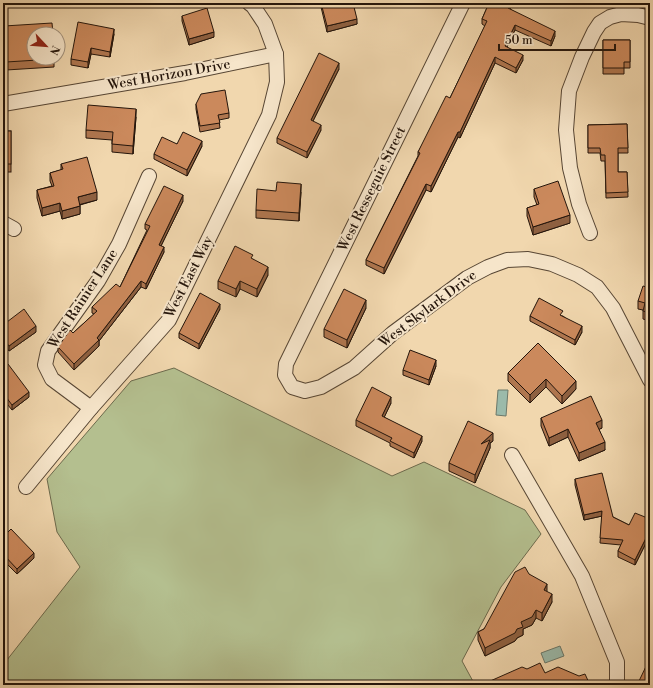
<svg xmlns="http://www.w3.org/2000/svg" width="653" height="688" viewBox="0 0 653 688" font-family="'Libre Bodoni',serif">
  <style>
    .green { fill: #b4bf8f; stroke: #6c6a4d }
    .water { fill: #9bbaaa; stroke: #6b786a }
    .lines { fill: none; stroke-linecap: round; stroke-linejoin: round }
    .street-casing { stroke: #574634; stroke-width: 16 }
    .street { stroke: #f6e5ca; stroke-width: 14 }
    .wall { fill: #af764f; stroke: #24150b }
    .shaded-wall { fill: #8e6040; stroke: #24150b }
    .building { fill: #cb895c; stroke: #24150b }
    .labels { text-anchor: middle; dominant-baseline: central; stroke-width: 4; stroke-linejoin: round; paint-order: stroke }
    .street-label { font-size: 14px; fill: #24150b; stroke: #f6e5ca }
  </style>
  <rect width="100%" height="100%" fill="#f1d7ae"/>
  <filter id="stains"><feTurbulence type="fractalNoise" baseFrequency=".005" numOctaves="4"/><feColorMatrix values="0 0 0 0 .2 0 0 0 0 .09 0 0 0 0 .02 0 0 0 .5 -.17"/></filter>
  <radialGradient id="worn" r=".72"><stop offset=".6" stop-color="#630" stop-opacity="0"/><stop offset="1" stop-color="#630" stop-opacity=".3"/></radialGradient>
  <polygon class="green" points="174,368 392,476 424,462 525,510 541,534 501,587 462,661 475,685 3,685 3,665 80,567 57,532 47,479 131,381"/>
  <g class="water">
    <polygon points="498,390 508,390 506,416 496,415"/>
    <polygon points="560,646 564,656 545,663 541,653"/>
  </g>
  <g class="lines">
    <g class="street-casing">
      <g id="street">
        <polyline points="463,3 286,364 285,375 292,387 305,391 321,387 354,368 393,333 467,278 488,267 507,260 528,259 552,264 578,275 597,287 613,308 650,380"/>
        <polyline points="3,104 185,73 276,54"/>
        <polyline points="3,223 14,229"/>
        <polyline points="590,233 579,204 570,168 566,130 569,91 582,57 594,32 600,23 610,17 621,14 638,15 650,18"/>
        <polyline points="91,408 52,379 45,365 48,351 98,281 119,244 149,176"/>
        <polyline points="512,455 582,576 617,662 617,685"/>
        <polyline points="26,487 91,408 169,320 269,115 277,82 276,54 265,24 253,6 249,3"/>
      </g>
    </g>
    <use href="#street" class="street"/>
  </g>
  <g class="wall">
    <polygon points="321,3 353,3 357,24 327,32 321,7"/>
    <polygon points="489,3 513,3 510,9 555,36 551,46 515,30 507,47 523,60 516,73 495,63 460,138 458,137 431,192 426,190 384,274 366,265 366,260 418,156 418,152 450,98 485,26 482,24 482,19"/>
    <polygon points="182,16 214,37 189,45 182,21"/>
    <polygon points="4,26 54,58 54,67 6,70"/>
    <polygon points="114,34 110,57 91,54 88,68 71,65 71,59"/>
    <polygon points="603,40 630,40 630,68 624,68 624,74 603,74"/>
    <polygon points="339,69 313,121 321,130 307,158 277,143 277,138"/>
    <polygon points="196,104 229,113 229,118 219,120 220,128 200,132 196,109"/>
    <polygon points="136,117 133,154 112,152 112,140 86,138 86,130"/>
    <polygon points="627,124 628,153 618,153 618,172 627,172 628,197 606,198 605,161 601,161 600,153 588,153 588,125"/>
    <rect x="3" y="131" width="8" height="41"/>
    <polygon points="177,144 202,146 187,176 154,159 154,154"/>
    <polygon points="61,164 97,200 80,205 80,214 62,219 60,211 42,216 37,198 37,190 52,186 50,181 50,173 61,170"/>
    <polygon points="534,189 570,223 533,235 527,216 527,208 537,205 534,197"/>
    <polygon points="301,192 299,221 256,218 256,210"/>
    <polygon points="183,201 161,246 164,252 146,289 141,287 99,341 99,346 74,370 58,352 58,347 73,333 94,314 92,313 92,307 120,287 147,230 145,229 145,224"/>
    <polygon points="253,259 268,275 257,297 240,289 236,297 218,289 218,281"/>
    <polygon points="650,288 650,321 643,319 643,310 638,309 638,301"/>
    <polygon points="366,308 347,348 324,337 324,329"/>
    <polygon points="220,309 199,349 179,338 179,333"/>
    <polygon points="530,316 563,316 582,332 575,345 530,321"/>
    <polygon points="3,325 36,332 9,351 3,343"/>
    <polygon points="538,343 576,389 562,404 546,387 530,403 508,381 508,373"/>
    <polygon points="436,366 429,385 403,375 403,370"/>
    <polygon points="3,367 29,397 12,410 3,399"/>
    <polygon points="391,403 384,417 422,441 414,458 390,446 390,443 356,426 356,420"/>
    <polygon points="541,418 602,428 599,429 605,450 579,461 568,437 549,446 541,426"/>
    <polygon points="493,441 490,443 490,448 475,483 449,471 449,463"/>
    <polygon points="575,479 613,517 629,525 650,524 650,535 635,565 618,557 618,551 621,545 600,543 602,516 584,520 575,485"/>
    <polygon points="3,537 34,558 17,574 3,560"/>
    <polygon points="529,574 547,592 552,602 542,621 536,618 532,625 523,629 523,635 517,638 515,641 485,656 478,640 478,632 484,629"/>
    <polygon points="639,681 650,685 639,685"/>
  </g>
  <g class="shaded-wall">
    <polygon points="511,3 513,3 508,13 508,8"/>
    <polygon points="357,19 357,24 327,32 327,26"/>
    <polygon points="515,25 515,30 505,51 505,46"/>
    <polygon points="114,29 114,34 110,57 110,52"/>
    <polygon points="555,31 555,36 551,46 551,41"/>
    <polygon points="214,32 214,37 189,45 189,39"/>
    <polygon points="91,48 91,54 88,68 88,62"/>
    <polygon points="523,55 523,60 516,73 516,68"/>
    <polygon points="495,57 495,63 460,138 460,132"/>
    <polygon points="339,63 339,69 311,125 311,120"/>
    <polygon points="136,109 136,117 133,154 133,146"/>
    <polygon points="321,125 321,130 307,158 307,152"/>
    <polygon points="458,132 458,137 431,192 431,186"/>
    <polygon points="202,141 202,146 187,176 187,170"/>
    <polygon points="301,184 301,192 299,221 299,213"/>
    <polygon points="426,184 426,190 384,274 384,268"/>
    <polygon points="97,192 97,200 78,205 78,197"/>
    <polygon points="183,195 183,201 159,250 159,245"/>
    <polygon points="60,203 60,211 42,216 42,208"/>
    <polygon points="80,206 80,214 62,219 62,211"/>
    <polygon points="570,215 570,223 533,235 533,227"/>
    <polygon points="164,247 164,252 146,289 146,284"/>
    <polygon points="268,267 268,275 257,297 257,289"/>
    <polygon points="141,281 141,287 99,341 99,346 74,370 74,364 97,338"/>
    <polygon points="240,281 240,289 236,297 236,289"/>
    <polygon points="366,300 366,308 347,348 347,340"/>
    <polygon points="220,304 220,309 199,349 199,344"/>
    <polygon points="36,326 36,332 9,351 9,346"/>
    <polygon points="582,326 582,332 575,345 575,340"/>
    <polygon points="436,360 436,366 429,385 429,380"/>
    <polygon points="546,379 546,387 530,403 530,395"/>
    <polygon points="576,381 576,389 562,404 562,396"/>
    <polygon points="29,392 29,397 12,410 12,405"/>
    <polygon points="391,397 391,403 382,422 382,416"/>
    <polygon points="602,420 602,428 596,431 596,423"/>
    <polygon points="568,429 568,437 549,446 549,438"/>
    <polygon points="493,433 493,441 490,443 490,448 475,483 475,475 481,444"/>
    <polygon points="422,436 422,441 414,458 414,453"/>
    <polygon points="605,442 605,450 579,461 579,453"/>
    <polygon points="602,511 602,516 584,520 584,515"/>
    <polygon points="650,530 650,535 635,565 635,560"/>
    <polygon points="34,553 34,558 17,574 17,569"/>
    <polygon points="547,584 547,592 544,598 544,590"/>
    <polygon points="552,594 552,602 542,621 542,613"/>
    <polygon points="536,610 536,618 532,625 523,629 523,635 517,638 515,641 485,656 485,648 521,622"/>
  </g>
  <g class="building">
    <polygon points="321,3 353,3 357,19 327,26"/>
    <polygon points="489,3 511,3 508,8 555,31 551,41 515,25 505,46 523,55 516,68 495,57 460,132 458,132 431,186 426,184 384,268 366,260 420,153 418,152 446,96 450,98 487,21 482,19"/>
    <polygon points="207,8 214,32 189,39 182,16"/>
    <polygon points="78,22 114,29 110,52 91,48 88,62 71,59"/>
    <polygon points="52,23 53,34 34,34 34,58 54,58 54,59 6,62 4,26"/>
    <polygon points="603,40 630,40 630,62 624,62 624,68 603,68"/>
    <polygon points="319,53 339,63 311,120 321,125 307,152 277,138"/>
    <polygon points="225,90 229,113 218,115 220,123 200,126 196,104 201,94"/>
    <polygon points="88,105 136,109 133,146 112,144 113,132 86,130"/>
    <polygon points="627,124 628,148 618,148 618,172 627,172 628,192 606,193 605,155 601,155 600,148 588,148 588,125"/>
    <rect x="3" y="131" width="8" height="33"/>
    <polygon points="183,132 202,141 187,170 154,154 162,137 177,144"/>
    <polygon points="87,157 97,192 78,197 80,206 62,211 60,203 42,208 37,190 54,186 50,173 63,169 61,164"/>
    <polygon points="558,181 570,215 533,227 527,208 539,204 534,189"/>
    <polygon points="277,182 301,184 299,213 256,210 257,189 276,191"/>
    <polygon points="164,186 183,195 159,245 164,247 146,284 141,281 97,338 99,340 74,364 58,347 70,330 73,333 97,311 92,307 116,284 120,287 150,226 145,224"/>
    <polygon points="235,246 253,255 251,258 268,267 257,289 240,281 236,289 218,281"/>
    <polygon points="643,286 650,288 650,313 643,311 645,303 638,301"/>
    <polygon points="344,289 366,300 347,340 324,329"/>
    <polygon points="200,293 220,304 199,344 179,333"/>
    <polygon points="539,298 563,311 560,315 582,326 575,340 530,316"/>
    <polygon points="24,309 36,326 9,346 3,338 3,325"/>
    <polygon points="538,343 576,381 562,396 546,379 530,395 508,373"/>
    <polygon points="410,350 436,360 429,380 403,370"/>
    <polygon points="8,364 29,392 12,405 3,393 3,367"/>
    <polygon points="372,387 391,397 382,416 422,436 414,453 390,441 392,438 356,420"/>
    <polygon points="591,396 602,420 596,423 605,442 579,453 568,429 549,438 541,418"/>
    <polygon points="468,421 493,433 481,444 490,440 475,475 449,463"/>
    <polygon points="602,473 613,517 629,525 635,513 650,519 648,523 650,524 650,530 635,560 618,551 623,540 600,538 602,511 584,515 575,479"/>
    <polygon points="11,529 34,553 17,569 3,554 3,537"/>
    <polygon points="525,567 529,574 547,584 544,590 552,594 542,613 536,610 532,617 521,622 523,627 517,629 515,633 485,648 478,632 484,629 515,572"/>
    <polygon points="650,658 650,685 648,685 639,681"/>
    <polygon points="540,663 545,673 558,667 579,676 585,674 590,685 490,685 488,682 522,667 527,669"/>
  </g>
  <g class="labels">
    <g class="street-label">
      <text transform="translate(169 75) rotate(-10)">West Horizon Drive</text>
      <text transform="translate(372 189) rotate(-64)">West Resseguie Street</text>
      <text transform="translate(189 277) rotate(-63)">West East Way</text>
      <text transform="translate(83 299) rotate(-57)">West Rainier Lane</text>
      <text transform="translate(428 309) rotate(-37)">West Skylark Drive</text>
    </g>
  </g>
  <rect width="653" height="688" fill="none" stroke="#f1d7ae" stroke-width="16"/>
  <rect x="4" y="4" width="645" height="680" fill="none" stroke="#24150b" stroke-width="2"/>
  <rect x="8" y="8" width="637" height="672" fill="none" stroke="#24150b"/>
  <g transform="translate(46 46) rotate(116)"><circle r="19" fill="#f6e5ca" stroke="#a2927e"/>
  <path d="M0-3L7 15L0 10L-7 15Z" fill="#8f2418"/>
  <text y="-6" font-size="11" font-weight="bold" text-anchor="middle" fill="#24150b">N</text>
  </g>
  <path d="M499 44v6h116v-6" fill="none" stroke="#24150b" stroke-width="2"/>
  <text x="505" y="44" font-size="12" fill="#24150b" stroke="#f6e5ca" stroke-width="3" paint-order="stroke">50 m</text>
  <rect width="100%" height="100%" filter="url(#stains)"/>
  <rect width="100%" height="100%" fill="url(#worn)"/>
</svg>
